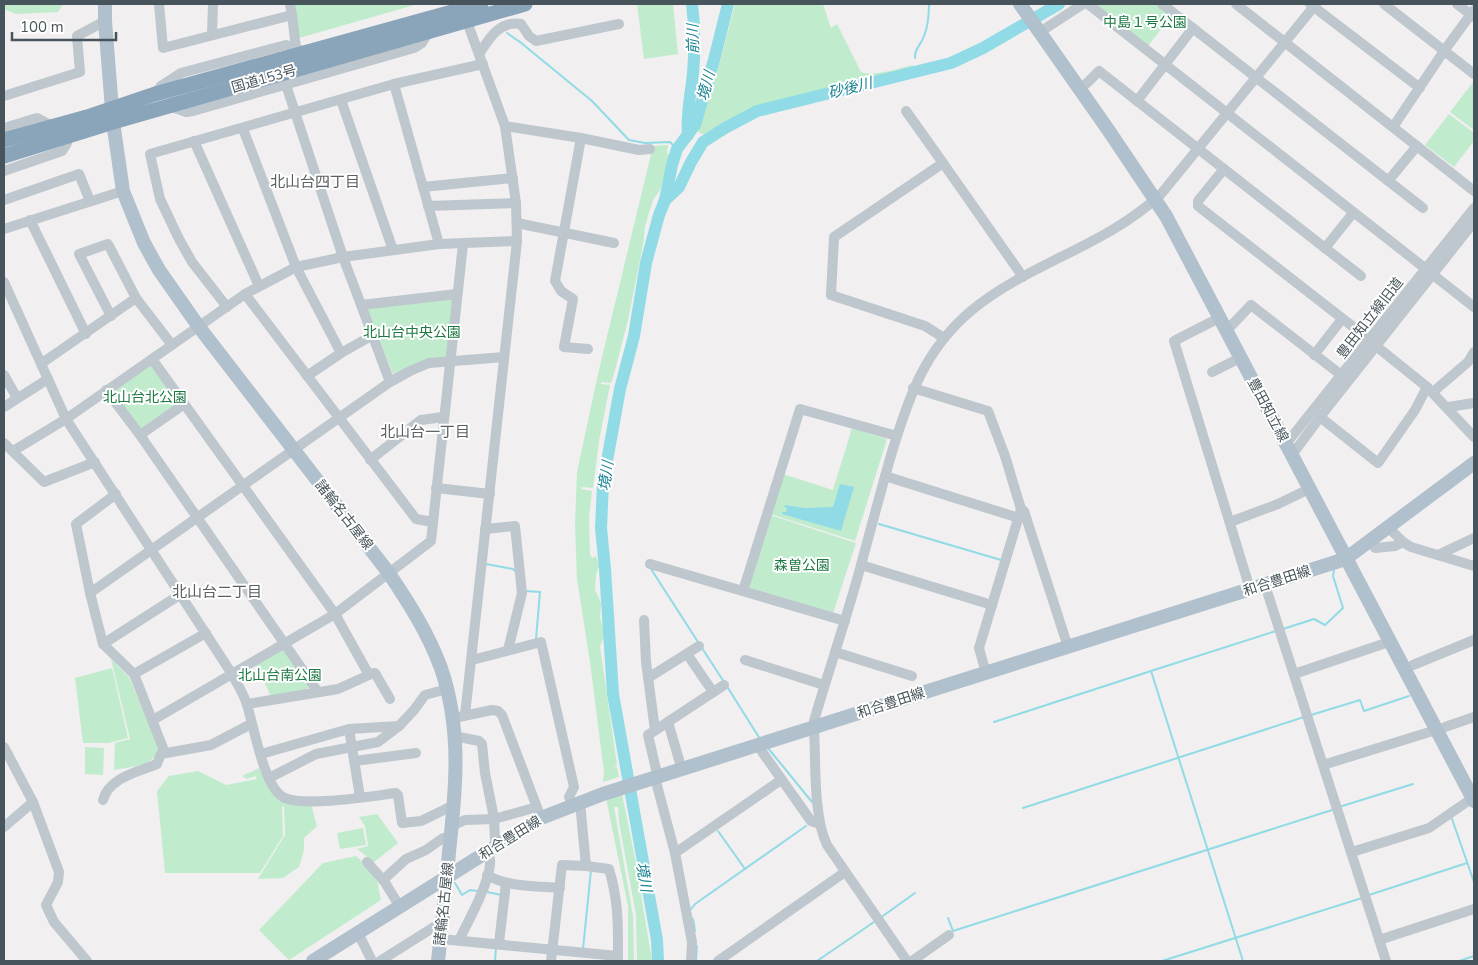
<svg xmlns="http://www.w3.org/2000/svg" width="1478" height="965" viewBox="0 0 1478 965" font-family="'Nunito Sans','Noto Sans JP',sans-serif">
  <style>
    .green { fill: #c0eccd }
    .water { fill: #90dbe6 }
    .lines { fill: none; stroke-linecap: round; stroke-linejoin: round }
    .stream { stroke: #90dbe6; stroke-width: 2 }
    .river { stroke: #90dbe6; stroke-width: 12 }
    .minor { stroke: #bec7cd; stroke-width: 10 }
    .major { stroke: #b0c0cc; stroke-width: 14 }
    .highway { stroke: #8aa5ba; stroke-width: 15 }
    .labels { text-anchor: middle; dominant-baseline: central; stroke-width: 4; stroke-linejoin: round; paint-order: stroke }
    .park-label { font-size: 14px; fill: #1d7843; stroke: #fff }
    .street-label { font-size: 14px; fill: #48545b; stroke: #fff }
    .water-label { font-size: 15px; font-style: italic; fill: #168292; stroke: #fff }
    .neighbourhood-label { font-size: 15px; fill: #5c6063; stroke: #fff }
  </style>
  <rect width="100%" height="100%" fill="#f1efef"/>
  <g class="green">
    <polygon points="4,4 63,4 58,12 16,14 4,9"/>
    <polygon points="294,4 418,4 299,38"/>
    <polygon points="637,4 673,4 678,54 644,59"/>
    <path d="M 735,4 L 823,4 L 831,28 L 837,24 L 861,72 C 872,77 901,68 913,65 L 914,68 L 744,112 L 705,135 L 698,132 L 721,58 Z"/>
    <polygon points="1093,4 1156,4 1171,16 1148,46"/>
    <polygon points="1474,81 1474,130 1450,112"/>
    <polygon points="1449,114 1474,133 1474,141 1454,167 1425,145"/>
    <polygon points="668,145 667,152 670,157 660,190 653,200 645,226 643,245 628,320 614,374 611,383 601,382 601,384 610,385 599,441 593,488 582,487 581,489 592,491 589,517 590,555 592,558 596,556 599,566 596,575 595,590 601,603 600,617 605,635 600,646 617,765 614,767 617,767 619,777 603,782 604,772 590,662 577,579 575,526 577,472 598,374 653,146"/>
    <polygon points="454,296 447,354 445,357 408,367 393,374 366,307"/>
    <polygon points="150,363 180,403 140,431 110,391"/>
    <polygon points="852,428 887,439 855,541 770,514 783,474 833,490"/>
    <polygon points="770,515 856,543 833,613 751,589 749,586"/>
    <polygon points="283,649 310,684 307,690 271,696 256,666"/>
    <path d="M 111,659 L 129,677 L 160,750 C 152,766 131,767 114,770 L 115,743 L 130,739 Z"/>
    <polygon points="112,668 128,738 108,743 83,743 75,678"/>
    <polygon points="85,747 104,748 103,775 85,774"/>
    <path d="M 259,768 C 276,801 273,800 311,804 L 317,826 L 304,838 L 304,850 L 299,867 L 283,878 L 258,879 L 285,835 L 284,807 L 282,806 L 283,836 L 260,873 L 165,873 L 157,791 L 169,776 L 198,771 L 226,785 L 257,779 L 256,776 L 247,779 L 242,776 Z"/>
    <polygon points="622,794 635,858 652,961 637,961 636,915 619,822 618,807 614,807 633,916 634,961 628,961 628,906 606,798"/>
    <polygon points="377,814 398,843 374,862 357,849 368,846 365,826 359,817"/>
    <polygon points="363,828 366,845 340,849 337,833"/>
    <polygon points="356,856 376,875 381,900 289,960 259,930 323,863"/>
  </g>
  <polygon class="water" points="840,484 854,487 841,531 782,514 782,512 786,512 787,508 784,507 785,505 805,508 833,507"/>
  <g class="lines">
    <g class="stream">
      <polyline points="507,33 520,42 592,101 629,140 645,143 670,142 677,149"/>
      <path d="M 915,58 C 914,49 921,45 924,36 C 928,26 929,15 929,4"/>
      <polyline points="879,524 1001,560"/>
      <polyline points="486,564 513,569 515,571"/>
      <polyline points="651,569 698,642"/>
      <polyline points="525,591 540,592 536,639"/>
      <polyline points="1283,629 1314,619 1325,625 1343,608 1333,576 1334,570"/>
      <polyline points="702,648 724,682"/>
      <polyline points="728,688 760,739"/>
      <polyline points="1311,715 1360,700 1364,711 1409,696"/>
      <polyline points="994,722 1151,671"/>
      <polyline points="768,748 812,802"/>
      <polyline points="1339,807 1413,784"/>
      <polyline points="1023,808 1304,717"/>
      <polyline points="1452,819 1474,882"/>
      <polyline points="718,831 745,869"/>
      <polyline points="455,883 462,895 470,890 477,891"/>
      <polyline points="487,892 502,895"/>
      <polyline points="1369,895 1467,863"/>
      <polyline points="691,909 695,904 806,826"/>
      <polyline points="880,918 915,893"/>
      <polyline points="948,918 953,931 1332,810"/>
      <polyline points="693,919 695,931"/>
      <polyline points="583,949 591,870"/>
      <polyline points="495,961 496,948"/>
      <polyline points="696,961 697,946"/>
      <polyline points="817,961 874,922"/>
      <polyline points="1162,961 1362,898"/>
      <polyline points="1243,961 1151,671 1276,631"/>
      <polyline points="1459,961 1474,956"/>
    </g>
    <g class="river">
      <path d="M 688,135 C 686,114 691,94 693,73 C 695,50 695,27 692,4"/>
      <polyline points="665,200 679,187 691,162 703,142 725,128 757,111 951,63 983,48 1059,4"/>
      <polyline points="658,961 657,940 613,694 605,569 601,528 603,483 620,389 634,336 646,263 659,215 665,200 672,165 677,149 695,125 714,60 728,4"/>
    </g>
    <g class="minor">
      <polyline points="159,4 163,48 292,15 290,4"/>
      <polyline points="1088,4 1426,269"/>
      <polyline points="1162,4 1423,208"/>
      <polyline points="1236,4 1474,191"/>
      <polyline points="1310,4 1420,88"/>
      <polyline points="1384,4 1474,74"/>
      <polyline points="1457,4 1474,17"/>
      <polyline points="292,15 296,48"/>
      <polyline points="1040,32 1083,4"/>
      <polyline points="212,35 213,4"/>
      <path d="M 479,54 C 489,39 499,20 521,24 L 529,36 L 536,41 L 619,24"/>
      <polyline points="394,84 439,244"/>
      <polyline points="1086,84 1099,71 1224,169 1198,201 1198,206 1370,340"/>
      <polyline points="286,85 343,257 390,382"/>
      <polyline points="156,93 161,86 181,73 286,45 306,52"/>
      <polyline points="4,96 80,72 77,36 105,21"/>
      <polyline points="341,100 393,250"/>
      <polyline points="1137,101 1193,28"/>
      <polyline points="169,106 186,112 193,111 414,48 422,43 428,33"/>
      <polyline points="906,111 943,163"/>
      <polyline points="505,126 581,138 639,150 650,149"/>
      <polyline points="1393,127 1444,51 1474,10"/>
      <polyline points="4,128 37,118 52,126"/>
      <polyline points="243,129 296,267 341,353"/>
      <polyline points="581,138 555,281 561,291 573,299 564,347 588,349"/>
      <polyline points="194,141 259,286"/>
      <polyline points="1224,169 1325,248 1353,213"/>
      <polyline points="4,171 62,151 67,143 66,136"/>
      <polyline points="1388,181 1417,146"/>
      <polyline points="423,187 513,178"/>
      <polyline points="4,200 79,174 90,201"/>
      <polyline points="428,206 516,203"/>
      <polyline points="30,220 86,334"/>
      <polyline points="517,223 614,243"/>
      <polyline points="4,229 123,191"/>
      <polyline points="1325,248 1361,276"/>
      <polyline points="1432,274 1474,307"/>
      <path d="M 4,282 L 66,419 L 232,674 C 237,684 244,694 247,705 C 254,726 264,790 285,798 C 305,807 372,796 396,793 L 398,795 L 402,823 L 421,821 L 454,805"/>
      <polyline points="245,294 416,519 433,522"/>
      <polyline points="361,305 457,294"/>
      <polyline points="227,307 192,262 179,239 160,199 150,154 394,84 483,64"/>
      <polyline points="111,316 79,254 108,244 136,298"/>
      <polyline points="1219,318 1174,341 1250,589"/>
      <polyline points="1231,326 1251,305 1336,371"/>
      <polyline points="944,338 925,326 831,295 834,237 943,163 1023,277"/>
      <polyline points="1376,346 1427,387 1474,437"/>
      <polyline points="1314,355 1342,319"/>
      <polyline points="152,359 335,614 369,675 338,689 247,704"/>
      <polyline points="42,363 136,298 172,345"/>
      <polyline points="1212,372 1240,358"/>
      <polyline points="4,375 17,398"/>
      <polyline points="307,376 341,353 373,335"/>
      <polyline points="913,388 988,411 1005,456 1021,509 979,648 986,673"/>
      <polyline points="106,390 140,435 318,692"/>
      <polyline points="1433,392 1468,362 1474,352"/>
      <polyline points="4,407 48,379"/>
      <polyline points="1448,407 1474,403"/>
      <polyline points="1320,417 1378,463 1415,410 1427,387"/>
      <polyline points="140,435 183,405"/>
      <polyline points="4,443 44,482 95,462"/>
      <polyline points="1286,444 1474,208"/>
      <polyline points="13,451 66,419 245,294 296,267 343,257 439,244 517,241"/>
      <polyline points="1292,455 1320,417 1474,222"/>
      <polyline points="370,460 421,420 443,417"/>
      <polyline points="885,476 1019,518"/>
      <polyline points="436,488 490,494"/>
      <polyline points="1021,509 1024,511 1068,647"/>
      <polyline points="1230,522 1278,504 1309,489"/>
      <polyline points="1388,527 1403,542"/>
      <polyline points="485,529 515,526 522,593 508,650"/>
      <polyline points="1375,548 1395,546 1403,542 1411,547 1474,566"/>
      <polyline points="1438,555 1474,538"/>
      <polyline points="650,564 845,621"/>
      <polyline points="861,565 992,605"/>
      <polyline points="1265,585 1386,961"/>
      <polyline points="743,591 800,409 897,436"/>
      <polyline points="90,593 76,524 116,494"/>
      <polyline points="644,620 646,662 655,730"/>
      <polyline points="103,644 181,594"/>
      <polyline points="835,652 912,676"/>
      <polyline points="687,654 713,692"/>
      <polyline points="472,660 541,642 574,787 569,797 572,805"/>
      <polyline points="745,660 824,685"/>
      <polyline points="1413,665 1474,640"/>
      <polyline points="134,674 206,633"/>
      <polyline points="368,674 375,673 390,699"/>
      <polyline points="1294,674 1389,642"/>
      <polyline points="648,678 699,646"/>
      <polyline points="465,715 517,241 516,203 505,126 465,16"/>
      <polyline points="459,717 492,710 498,711 502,715 541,818"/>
      <polyline points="153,720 335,614 431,541 463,244"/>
      <polyline points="668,722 682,770"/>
      <polyline points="1445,727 1474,717"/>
      <polyline points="349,729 360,797"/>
      <polyline points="454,736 479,741 482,744 485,773 494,818 495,840 497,845"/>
      <polyline points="758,746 811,821 820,824"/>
      <polyline points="4,747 33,802 59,872 58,882 46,905 54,922 87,961"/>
      <polyline points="165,753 134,674 103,644 90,593 390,382 410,371 429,363 504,357"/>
      <polyline points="261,754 349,729 399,726 414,710 425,695 447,689"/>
      <polyline points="355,761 416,753"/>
      <polyline points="1323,765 1436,730"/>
      <polyline points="269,778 316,754 378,742 399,726"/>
      <polyline points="655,778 675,853 692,942 691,961"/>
      <polyline points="658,778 648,735 724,685"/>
      <path d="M 103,800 C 109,778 137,772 157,764 L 161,754 L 211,745 L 251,724"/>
      <polyline points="452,826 465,820 494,819 537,807"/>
      <polyline points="4,827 33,802"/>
      <polyline points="1352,852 1429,828 1474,797"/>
      <polyline points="675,853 781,780"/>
      <polyline points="367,862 384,881 400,907"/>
      <path d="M 586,866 L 609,869 C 619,903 618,926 618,961"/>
      <path d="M 487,875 C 507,887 536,886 560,888"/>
      <polyline points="383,880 406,859 426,850 443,838 451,838"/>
      <polyline points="358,933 372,961"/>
      <polyline points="441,939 618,956"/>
      <path d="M 459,940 C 468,922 492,879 490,859 C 490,858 487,853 487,852"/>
      <polyline points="1379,940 1474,909"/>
      <polyline points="499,943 506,883"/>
      <polyline points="380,961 442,922"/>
      <polyline points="551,961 562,865 586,866 580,802"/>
      <polyline points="718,961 845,872"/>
      <path d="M 907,961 L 827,845 C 813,816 816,762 814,728 L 814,721 C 829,669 847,617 861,565 C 871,528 881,490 892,452 C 909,396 925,349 972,310 C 1029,263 1106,246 1161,194 L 1316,4"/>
      <polyline points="912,961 949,935"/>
    </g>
    <g class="major">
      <path d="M 105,4 L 105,21 L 113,122 L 123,191 L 144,243 L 159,270 L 199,327 L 388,572 C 409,603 428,633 441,668 C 462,730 456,789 449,852 C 446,888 442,925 438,961"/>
      <polyline points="1020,4 1109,131 1166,216 1474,801"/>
      <polyline points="313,961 541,818 603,794 1339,561 1352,554 1474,463"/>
    </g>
    <g class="highway">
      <polyline points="4,140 87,117 155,94 481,4"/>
      <polyline points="4,156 113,122 525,4"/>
    </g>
  </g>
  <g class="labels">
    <g class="park-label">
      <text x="1145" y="22">中島１号公園</text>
      <text x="412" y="332">北山台中央公園</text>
      <text x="145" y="397">北山台北公園</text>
      <text x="802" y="565">森曽公園</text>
      <text x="280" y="675">北山台南公園</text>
    </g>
    <g class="street-label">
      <text transform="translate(264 79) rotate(-16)">国道153号</text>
      <text transform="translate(1370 318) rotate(-52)">豊田知立線旧道</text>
      <text transform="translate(1268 410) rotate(62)">豊田知立線</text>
      <text transform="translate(344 515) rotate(52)">諸輪名古屋線</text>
      <text transform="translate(1277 581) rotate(-18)">和合豊田線</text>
      <text transform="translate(891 703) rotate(-18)">和合豊田線</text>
      <text transform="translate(510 838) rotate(-32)">和合豊田線</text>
      <text transform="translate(444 904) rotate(-84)">諸輪名古屋線</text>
    </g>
    <g class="water-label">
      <text transform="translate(693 39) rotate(-91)">前川</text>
      <text transform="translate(706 86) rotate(-75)">境川</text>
      <text transform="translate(850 88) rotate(-14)">砂後川</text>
      <text transform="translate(606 476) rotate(-82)">境川</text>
      <text transform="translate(644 877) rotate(80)">境川</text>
    </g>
    <g class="neighbourhood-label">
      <text x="315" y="182">北山台四丁目</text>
      <text x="425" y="432">北山台一丁目</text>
      <text x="217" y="592">北山台二丁目</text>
    </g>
  </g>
  <rect width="1478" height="965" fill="none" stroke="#48545b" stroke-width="10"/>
  <path d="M12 32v8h104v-8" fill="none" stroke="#48545b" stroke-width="2.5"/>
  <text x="20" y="32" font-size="15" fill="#48545b" stroke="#ffffff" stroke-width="4" paint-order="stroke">100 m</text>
</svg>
